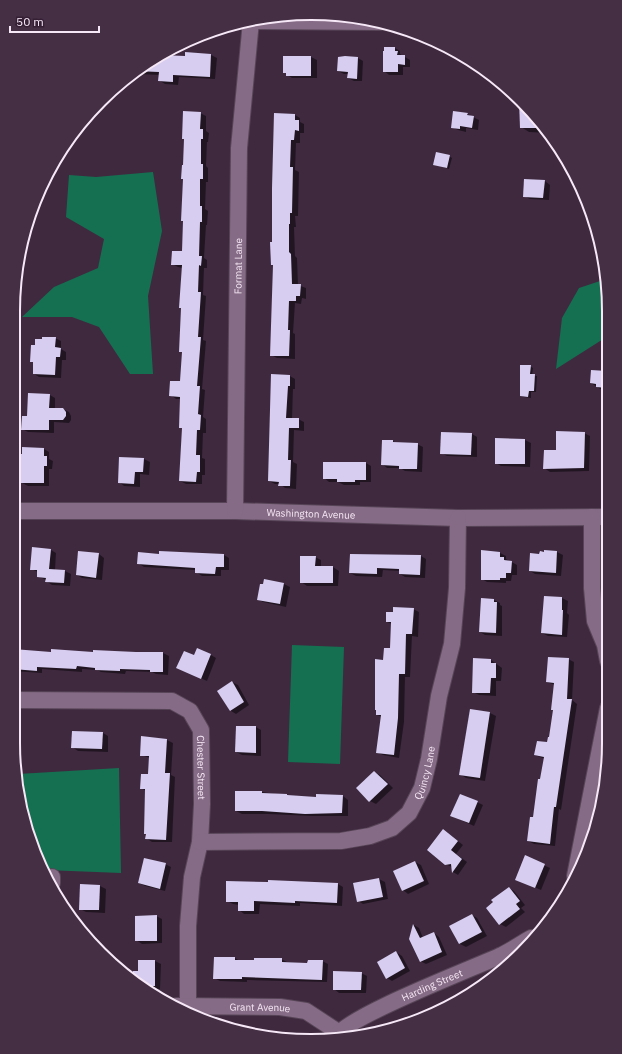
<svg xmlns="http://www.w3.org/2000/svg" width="622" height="1054" viewBox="0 0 622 1054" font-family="'IBM Plex Sans',sans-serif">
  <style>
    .forest { fill: #157051 }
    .shadow { fill: #0007 }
    .building { fill: #d6cdf0 }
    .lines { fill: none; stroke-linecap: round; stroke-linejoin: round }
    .minor-casing { stroke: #574557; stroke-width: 18 }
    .minor { stroke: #856b85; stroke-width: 16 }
    .labels { text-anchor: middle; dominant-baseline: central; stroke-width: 4; stroke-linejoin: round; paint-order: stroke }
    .street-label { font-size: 10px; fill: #f6e8f6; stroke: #351f35 }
    .rim { fill: none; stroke: #f6e8f6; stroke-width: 2 }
  </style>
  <rect width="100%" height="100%" fill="#3f293f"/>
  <g class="forest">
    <polygon points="153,172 162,231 148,296 153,374 130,374 99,327 72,317 22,317 54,287 98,268 104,239 66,217 69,175 96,177"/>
    <polygon points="606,279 608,291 608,336 556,369 562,318 579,288"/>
    <polygon points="292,645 344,647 340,764 288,762"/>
    <polygon points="119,768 121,873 46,870 29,839 18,774"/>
  </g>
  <g class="shadow">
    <polygon points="395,48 400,51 400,54 410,60 410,67 403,67 403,75 389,75 384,71"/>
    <polygon points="186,53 211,55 217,58 215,79 179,77 178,85 165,84 160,81 160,75 137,74 137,78 128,77 146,63 160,56 186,57"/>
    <polygon points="311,57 317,60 317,78 292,78 287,75"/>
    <polygon points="358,58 363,61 362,81 354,81 348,78 349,74 344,74 338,71"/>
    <polygon points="454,112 467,114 479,120 478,130 466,128 466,132 458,130 452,127"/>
    <polygon points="200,113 206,116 206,131 209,133 208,142 207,142 206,166 208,168 208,182 206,182 205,209 208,211 207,225 206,225 204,258 207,260 207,268 204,268 203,295 206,296 203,340 206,341 202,389 205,390 203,417 206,419 206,433 203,433 202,458 205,459 205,475 202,475 202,484 186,484 180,481 183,428 180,427 181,399 176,399 171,395 181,382 183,353 180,351 182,268 178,267 172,264 182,253 184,222 182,221"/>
    <polygon points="535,114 548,133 529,132 521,127"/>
    <polygon points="295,115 300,118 300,122 304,124 304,133 300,133 300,143 296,143 295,170 299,172 298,216 295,216 296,227 294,227 295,256 297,258 298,285 306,288 306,299 302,298 301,304 295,303 293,333 295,334 295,359 277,358 271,355 274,265 273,243"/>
    <polygon points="449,156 452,158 449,169 434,164"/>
    <polygon points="545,181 550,185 549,200 530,199 524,196"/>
    <polygon points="55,338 61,341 61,349 66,352 66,360 62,360 61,378 39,377 34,374 36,346"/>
    <polygon points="530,366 533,368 532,375 537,376 536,392 531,392 531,398 524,397 521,396"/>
    <polygon points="607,372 608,373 608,390 602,390 591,383"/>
    <polygon points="290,376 295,379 295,389 293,389 292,419 298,419 304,422 304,431 294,430 293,462 297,464 296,489 285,488 280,484 275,484 269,481"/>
    <polygon points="50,395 55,398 55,409 63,409 69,412 71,416 71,420 69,423 54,422 54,433 28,432 22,429 28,417"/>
    <polygon points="584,433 590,436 589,471 550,472 544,468 557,451"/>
    <polygon points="472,434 477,437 477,457 447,456 441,453"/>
    <polygon points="525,440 531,443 530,467 501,466 496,463"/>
    <polygon points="393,441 396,443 417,444 423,447 422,472 405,471 400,468 387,468 382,464"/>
    <polygon points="606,443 608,443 608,456 606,454"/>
    <polygon points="44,449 49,452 49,459 53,461 52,469 49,469 49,486 28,486 22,483"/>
    <polygon points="120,458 144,459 150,462 149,475 140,474 140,487 124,486 119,482"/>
    <polygon points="366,463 371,466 371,482 360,482 360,485 344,485 338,482 329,482 324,478"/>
    <polygon points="51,550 56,553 55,570 65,571 71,574 70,586 52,585 46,581 46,580 38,576 38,572 31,569"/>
    <polygon points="482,551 500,553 506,556 506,559 517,565 517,575 512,575 511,581 506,581 506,583 487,582 482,579"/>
    <polygon points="545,551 557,552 563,555 561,576 535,574 530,571 539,555 545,553"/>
    <polygon points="99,554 104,558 102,580 82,578 77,575"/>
    <polygon points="160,555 224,555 229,558 229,570 221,570 221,576 202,576 196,572 196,570 144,567 138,563"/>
    <polygon points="396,555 421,556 426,559 425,578 405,577 400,574 400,571 383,570 382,577 356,576 350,573 396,556"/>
    <polygon points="315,557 321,560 321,567 333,567 339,571 338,586 307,586 301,582"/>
    <polygon points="265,580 284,584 290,587 286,607 263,602 258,599 264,586"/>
    <polygon points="562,598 568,601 567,613 569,615 567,637 548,636 542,633"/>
    <polygon points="494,600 500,603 500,605 502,606 502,636 485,635 480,632"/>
    <polygon points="413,609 419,612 418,637 412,636 410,677 405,677 404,722 399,758 383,755 377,752 382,717 377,715 384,661 391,649 392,624 387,622"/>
    <polygon points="13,650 51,653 163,653 169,656 168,675 156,674 152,672 126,671 125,674 101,672 97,670 82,669 82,672 42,669 42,673 13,671"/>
    <polygon points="211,655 216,658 207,681 178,668 195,657"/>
    <polygon points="474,659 491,660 502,668 501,681 496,681 496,696 479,695 473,692"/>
    <polygon points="568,659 574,662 572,700 577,704 561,810 559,809 555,846 534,844 528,841 545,759 535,755 548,743 550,738 554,711 552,709 555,685 547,682"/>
    <polygon points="232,682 238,685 249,705 236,714 231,711 218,691"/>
    <polygon points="471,710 490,713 496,716 485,781 466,778 460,774"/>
    <polygon points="13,725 18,728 17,739 13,739"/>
    <polygon points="256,727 261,730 261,756 242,755 236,752"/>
    <polygon points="103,733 108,736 108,752 78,751 72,747"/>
    <polygon points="142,737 167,740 173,743 171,775 175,777 172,842 152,842 146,838 147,835 145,834 146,791 141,788 149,775 150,758 141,755"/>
    <polygon points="374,772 380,775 393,788 376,804 370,801 357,788"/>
    <polygon points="262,792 289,796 317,798 343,796 348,800 348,816 312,816 268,814 242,814 236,811"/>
    <polygon points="477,802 483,805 474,826 452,816"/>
    <polygon points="449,834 463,845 456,854 467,862 458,875 453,872 453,868 446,864"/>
    <polygon points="526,857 550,868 541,890 522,882"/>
    <polygon points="415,862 421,865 429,884 408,894 403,890"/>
    <polygon points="165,864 171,867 165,891 145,886 139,883"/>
    <polygon points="379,879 385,882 388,899 363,904 358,901"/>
    <polygon points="338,884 343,887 342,906 300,903 300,906 260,904 259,914 244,914 239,910 239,905 233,904 227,901"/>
    <polygon points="81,885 100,886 106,889 105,913 86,912 80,909"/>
    <polygon points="509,888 514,891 525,905 521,908 525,912 506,927 500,924"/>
    <polygon points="472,915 477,918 487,936 466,947 460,944 451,926"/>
    <polygon points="156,916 162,919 162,943 142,944 136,940"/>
    <polygon points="414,925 419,928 423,938 434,933 439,937 447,955 426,964 420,961 410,939"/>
    <polygon points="396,952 402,956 410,971 392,981 387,978"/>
    <polygon points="235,958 240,961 281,959 287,962 308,964 322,961 328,964 327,982 247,980 247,982 220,981 214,978"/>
    <polygon points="139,961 155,961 161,964 160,989 144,989 138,984"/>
    <polygon points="361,973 367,976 366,993 339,993 334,989"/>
  </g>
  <g class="building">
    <polygon points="384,47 395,47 395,51 398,51 397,55 405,55 405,65 398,64 398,72 383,72 383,51 384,51"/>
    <polygon points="185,52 211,54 210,77 173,75 173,82 158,81 159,72 135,71 146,63 161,55 185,56"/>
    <polygon points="283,56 311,56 311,76 286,76 286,73 283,73"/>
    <polygon points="345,56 358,57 357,79 347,78 348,72 337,71 338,57"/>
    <polygon points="519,100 535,114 545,128 520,128"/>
    <polygon points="183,111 201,112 200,129 203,129 203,139 201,139 201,164 203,164 203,179 200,179 200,206 202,206 202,222 200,222 199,256 202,256 201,266 199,265 198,292 201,292 198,337 201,337 197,386 200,386 198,414 201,415 200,430 197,430 196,455 200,455 200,472 197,472 196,482 179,481 182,428 179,428 180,397 169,396 170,381 180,381 182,352 179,352 181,308 179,308 182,265 171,265 172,251 182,251 183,221 181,221 183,179 181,179 182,165 183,165 184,139 182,139"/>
    <polygon points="453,111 468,113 467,115 474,116 472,128 460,126 460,129 451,128"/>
    <polygon points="274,113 295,114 295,120 299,120 299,131 295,130 294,140 291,140 290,167 293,167 292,213 290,213 290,224 289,224 289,252 291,254 292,284 301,284 300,296 296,296 296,301 289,301 288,330 290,330 289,356 270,356 273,265 271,265 270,242 272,242 272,188"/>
    <polygon points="436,152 450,155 447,168 433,165"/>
    <polygon points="524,179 545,180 543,198 523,197"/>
    <polygon points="42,337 56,337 55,347 61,348 60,357 56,357 55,375 33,374 33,362 30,362 31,345 35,345 35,339 42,339"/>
    <polygon points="520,365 531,365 530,374 535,374 534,391 529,391 528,397 520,396"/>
    <polygon points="591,370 607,371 607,373 608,373 608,388 596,387 596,384 590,383"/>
    <polygon points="271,374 290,375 290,386 288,386 286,418 299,418 299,428 289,428 288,460 291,460 290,486 278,486 279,482 268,481"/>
    <polygon points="28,393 50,394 49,408 63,408 66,412 66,416 63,420 49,420 49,430 21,430 22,416 27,416"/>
    <polygon points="556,431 585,432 584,468 543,469 544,450 556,450"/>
    <polygon points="441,432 472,433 471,455 440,454"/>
    <polygon points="495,438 525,439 525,464 495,464"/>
    <polygon points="382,440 393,440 393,442 418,443 417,469 399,469 399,466 381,465"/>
    <polygon points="22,447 44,448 44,456 47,456 47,466 44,466 44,483 21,483 20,471 19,471 19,454 22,454"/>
    <polygon points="119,457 144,458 143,472 135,472 134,484 118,483"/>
    <polygon points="323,462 366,462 366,480 355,480 355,482 337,482 337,479 323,479"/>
    <polygon points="32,547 51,549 49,569 65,570 64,583 45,582 46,578 37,577 37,570 30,570"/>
    <polygon points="481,550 500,552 500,557 504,557 504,560 512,561 511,573 506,573 506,578 500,578 500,580 481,580"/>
    <polygon points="544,550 557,551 556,573 529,571 530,553 539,554 540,551 544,552"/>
    <polygon points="78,551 99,553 96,578 76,575"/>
    <polygon points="159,551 224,554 224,567 216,567 215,574 195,573 195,568 137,564 138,552 159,554"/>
    <polygon points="350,554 421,555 420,575 399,574 399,569 377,568 377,574 349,573"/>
    <polygon points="300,556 316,556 315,566 333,566 333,583 300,583"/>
    <polygon points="264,579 284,583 280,604 257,600 260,584 263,584"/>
    <polygon points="544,596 562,597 562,610 563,610 562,635 541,633"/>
    <polygon points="481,598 494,599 494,602 497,602 496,633 479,632"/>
    <polygon points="393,607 414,608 412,634 406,634 405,674 399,674 398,718 394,755 376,753 381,715 376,715 376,710 375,710 375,659 383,660 384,648 390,648 391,622 386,622 386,612 393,612"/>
    <polygon points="197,648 211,654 201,679 176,668 184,651 194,655"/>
    <polygon points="13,649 51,652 51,649 93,652 93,650 136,652 163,652 163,672 150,672 150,670 120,669 120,671 95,670 95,668 77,666 76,669 37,667 37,671 13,669"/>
    <polygon points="548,657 569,658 567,699 572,699 556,807 554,807 550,844 527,841 530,817 533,817 538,779 540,779 544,757 534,755 537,741 547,742 548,737 549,737 553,710 551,710 554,683 546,682"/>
    <polygon points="473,658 491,659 491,663 496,663 496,678 491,678 490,693 472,693"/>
    <polygon points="232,681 244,702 230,711 217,691"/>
    <polygon points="470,709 490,712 480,778 459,775"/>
    <polygon points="236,726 256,726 256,753 235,752"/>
    <polygon points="72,731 103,732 102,749 71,748"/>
    <polygon points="141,736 167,739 165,773 170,773 166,840 145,839 146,834 144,834 145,789 140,789 141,774 148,774 149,756 140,756"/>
    <polygon points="374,771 388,784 369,802 356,788"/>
    <polygon points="235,791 262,791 262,793 287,794 287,795 316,797 316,794 343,795 342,813 305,814 262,811 235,811"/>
    <polygon points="460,794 478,801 469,823 450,816"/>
    <polygon points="443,829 458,841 451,850 462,859 452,873 451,864 445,865 427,850"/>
    <polygon points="525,855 545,864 535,888 515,880"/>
    <polygon points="144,858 166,863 160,889 138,883"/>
    <polygon points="415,861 424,881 402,891 393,871"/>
    <polygon points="379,878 383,897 357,902 353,883"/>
    <polygon points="268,880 338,883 337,903 295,901 295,903 254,901 254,911 238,911 238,902 226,902 226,881 268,882"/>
    <polygon points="80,884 100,885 99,910 79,910"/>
    <polygon points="509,887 520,901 516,904 520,909 499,925 486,908 493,902 491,900"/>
    <polygon points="472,914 482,932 459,944 449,926"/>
    <polygon points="157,915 157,941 135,941 135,916"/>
    <polygon points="413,924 420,938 434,932 442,952 420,962 409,939"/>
    <polygon points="396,951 405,968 386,979 377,962"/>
    <polygon points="214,957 235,957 235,960 254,960 254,958 282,958 282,962 307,963 308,960 323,960 322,980 242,977 242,979 213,979"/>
    <polygon points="138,960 155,960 155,986 140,986 133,979 133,971 138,971"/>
    <polygon points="333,971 362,972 361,990 333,990"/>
  </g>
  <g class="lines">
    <g class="minor-casing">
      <g id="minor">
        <polyline points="246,21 380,22"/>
        <path id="s1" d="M 13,511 L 235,511 L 458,518 L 608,517"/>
        <path id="s2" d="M 235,511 L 239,148 L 251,21"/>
        <polyline points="592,517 592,588 595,621 605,645 608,661"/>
        <path id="s3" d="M 13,700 L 172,701 L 190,711 L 201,730 L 202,804 L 200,842 L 192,877 L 188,926 L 188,1006"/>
        <path id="s4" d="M 200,842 L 341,841 L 370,836 L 392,828 L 409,813 L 422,788 L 429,759 L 439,696 L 452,644 L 457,588 L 458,518"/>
        <polyline points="575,876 608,708"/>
        <polyline points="52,883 52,877"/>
        <path id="s5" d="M 176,1006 L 280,1007 L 306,1011 L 338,1032"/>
        <path id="s6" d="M 336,1037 C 345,1017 474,968 502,955 C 512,950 522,943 531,938"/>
      </g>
    </g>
    <use href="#minor" class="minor"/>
  </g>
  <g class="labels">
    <g class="street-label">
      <text stroke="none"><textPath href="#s2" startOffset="245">Format Lane</textPath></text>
      <text stroke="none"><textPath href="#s1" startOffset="298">Washington Avenue</textPath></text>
      <text stroke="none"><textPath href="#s3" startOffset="239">Chester Street</textPath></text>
      <text stroke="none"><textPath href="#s4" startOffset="260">Quincy Lane</textPath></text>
      <text stroke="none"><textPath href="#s6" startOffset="110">Harding Street</textPath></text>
      <text stroke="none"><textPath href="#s5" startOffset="84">Grant Avenue</textPath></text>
    </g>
  </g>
  <path d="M0 0H622V1054H0ZM311 20H311A291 291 0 0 1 602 311V743A291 291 0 0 1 311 1034H311A291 291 0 0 1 20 743V311A291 291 0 0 1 311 20Z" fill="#442f44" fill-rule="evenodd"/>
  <path class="rim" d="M311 20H311A291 291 0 0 1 602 311V743A291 291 0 0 1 311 1034H311A291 291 0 0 1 20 743V311A291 291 0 0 1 311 20Z"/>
  <path d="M10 26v6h89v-6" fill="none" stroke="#f6e8f6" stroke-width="2"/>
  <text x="16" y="26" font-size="12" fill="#f6e8f6" stroke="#351f35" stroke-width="3" paint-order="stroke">50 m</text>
</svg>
